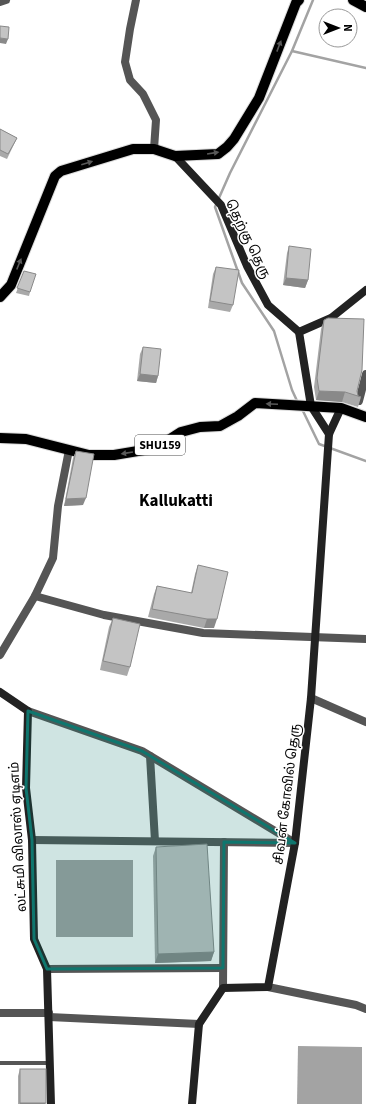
<svg xmlns="http://www.w3.org/2000/svg" width="366" height="1104" viewBox="0 0 366 1104" font-family="'Source Sans 3','Noto Sans Tamil',sans-serif">
  <style>
    .water { fill: #a3a3a3 }
    .lines { fill: none; stroke-linecap: round; stroke-linejoin: round }
    .stream { stroke: #a3a3a3; stroke-width: 2.5 }
    .primary-casing { stroke: #dbdbdb; stroke-width: 12 }
    .lane { stroke: #555; stroke-width: 4 }
    .street { stroke: #555; stroke-width: 8 }
    .secondary { stroke: #222; stroke-width: 8 }
    .primary { stroke: #000; stroke-width: 10 }
    .wall { fill: #a9a9a9 }
    .shaded-wall { fill: #898989 }
    .building { fill: #c4c4c4; stroke: #898989 }
    .oneway { fill: #595959 }
    .marked { fill: #0f766e; fill-opacity: 0.2; stroke: #0f766e; stroke-width: 3; stroke-linejoin: round }
    .labels { text-anchor: middle; dominant-baseline: central; stroke-width: 3; stroke-linejoin: round; paint-order: stroke }
    .shield { fill: #fff; stroke: #4c4c4c; stroke-width: 1 }
    .shield-label { font-size: 12px; font-weight: bold; fill: #000 }
    .street-label { font-size: 13px; fill: #000; stroke: #fff }
    .district-label { font-size: 17px; font-weight: bold; fill: #000; stroke: #fff }
  </style>
  <rect width="100%" height="100%" fill="#fff"/>
  <g class="water">
    <rect x="56" y="860" width="77" height="77"/>
    <polygon points="298,1046 362,1047 362,1104 297,1104"/>
  </g>
  <g class="lines">
    <g class="stream">
      <polyline points="292,51 366,68"/>
      <polyline points="298,403 292,390 274,331 242,283 215,207 230,173 292,51 313,0"/>
      <polyline points="302,409 319,444 366,461"/>
    </g>
    <g class="primary-casing">
      <g id="primary">
        <polyline points="353,0 366,7"/>
        <polyline points="0,297 11,285 55,176 61,171 133,149 154,149 175,156 218,154 227,147 234,139 259,98 296,3 299,0"/>
        <polyline points="0,438 26,439 89,455 114,455 156,448 181,432 200,427 220,426 238,416 255,403 341,408 366,417"/>
      </g>
    </g>
    <polyline class="lane" points="0,1063 50,1063"/>
    <g class="street">
      <polyline points="136,0 130,29 125,62 130,80 143,94 156,120 154,149"/>
      <polyline points="0,2 6,0"/>
      <polyline points="359,401 366,374"/>
      <polyline points="35,596 104,615 203,633 366,639"/>
      <polyline points="0,655 35,596 53,558 58,506 69,450"/>
      <polyline points="311,698 366,722"/>
      <polyline points="28,711 142,751 295,843"/>
      <polyline points="150,756 155,841"/>
      <polyline points="32,840 294,843"/>
      <polyline points="47,969 223,968"/>
      <polyline points="268,987 356,1005 366,1009"/>
      <polyline points="223,988 224,842"/>
      <polyline points="0,1013 49,1013"/>
      <polyline points="49,1017 199,1024"/>
    </g>
    <g class="secondary">
      <polyline points="175,156 221,205 247,266 268,305 299,332"/>
      <polyline points="329,434 311,406 299,332 331,318 366,290"/>
      <polyline points="0,692 28,711 26,788 32,840 34,939 47,969 51,1104"/>
      <polyline points="192,1104 199,1024 223,988 268,987 295,843 311,698 329,434 341,408"/>
    </g>
    <use href="#primary" class="primary"/>
  </g>
  <g class="wall">
    <polygon points="0,129 17,138 7,159 0,156"/>
    <polygon points="289,246 308,280 305,288 283,285 287,253"/>
    <polygon points="216,267 233,305 230,312 208,308 213,274"/>
    <polygon points="24,271 30,292 29,296 16,293"/>
    <polygon points="324,320 357,391 358,396 361,397 358,407 342,402 316,400 314,387 321,329"/>
    <polygon points="143,347 158,376 156,383 137,381 140,354"/>
    <polygon points="76,451 83,505 64,506 73,458"/>
    <polygon points="198,565 214,628 204,628 148,617 154,594 157,586 191,593 195,574"/>
    <polygon points="113,618 130,667 127,676 100,670 109,627"/>
    <polygon points="156,847 214,952 211,961 155,963 153,856"/>
    <polygon points="20,1069 45,1104 18,1104 18,1076"/>
  </g>
  <g class="shaded-wall">
    <polygon points="0,38 8,39 6,44 0,43"/>
    <polygon points="286,278 308,280 305,288 283,285"/>
    <polygon points="140,374 158,376 156,383 137,381"/>
    <polygon points="319,391 345,392 342,402 316,400"/>
    <polygon points="86,498 83,505 64,506 66,499"/>
    <polygon points="207,619 217,619 214,628 204,628"/>
    <polygon points="214,952 211,961 155,963 158,954"/>
    <polygon points="20,1103 46,1103 45,1104 20,1104"/>
  </g>
  <g class="building">
    <polygon points="0,26 9,27 8,39 0,38"/>
    <polygon points="0,129 17,138 8,154 0,150"/>
    <polygon points="289,246 311,249 308,280 286,278"/>
    <polygon points="216,267 239,270 233,305 210,301"/>
    <polygon points="24,271 36,274 30,292 17,288"/>
    <polygon points="328,318 364,319 362,370 357,391 358,396 361,397 345,392 319,391 317,378 324,320"/>
    <polygon points="143,347 161,349 158,376 140,374"/>
    <polygon points="76,451 94,454 86,498 66,499"/>
    <polygon points="198,565 228,572 217,619 207,619 152,609 157,586 192,593"/>
    <polygon points="113,618 140,624 130,667 103,661"/>
    <polygon points="207,844 214,952 158,954 156,847"/>
    <rect x="20" y="1069" width="26" height="34"/>
  </g>
  <defs><path id="oneway-solid" d="M-6-.8H1V-3.2L6.5 0L1 3.2V.8H-6Z"/></defs>
  <g class="oneway">
    <use href="#oneway-solid" transform="translate(279 46) rotate(-69)"/>
    <use href="#oneway-solid" transform="translate(213 153) rotate(-9)"/>
    <use href="#oneway-solid" transform="translate(87 163) rotate(-17)"/>
    <use href="#oneway-solid" transform="translate(19 264) rotate(-68)"/>
    <use href="#oneway-solid" transform="translate(272 404) rotate(-177)"/>
    <use href="#oneway-solid" transform="translate(127 453) rotate(171)"/>
  </g>
  <path class="marked" d="M 28,711 L 142,751 L 295,843 L 224,842 L 223,968 L 47,969 L 34,939 L 32,840 L 26,788 Z"/>
  <g class="labels">
    <rect class="shield" x="135" y="435" width="50" height="20" rx="3"/>
    <g class="shield-label">
      <text x="160" y="445">SHU159</text>
    </g>
    <g class="street-label">
      <text transform="translate(248 239) rotate(64)">தெற்கு தெரு</text>
      <text transform="translate(287 794) rotate(-83)">சிவன் கோவில் தெரு</text>
      <text transform="translate(18 837) rotate(-93)">லட்சுமி விலாஸ் ஏடிஎம்</text>
    </g>
    <g class="district-label">
      <text x="176" y="501">Kallukatti</text>
    </g>
  </g>
  <g transform="translate(338 28) rotate(90)"><circle r="19" fill="#ffffff" stroke="#999999"/>
  <path d="M0-3L7 15L0 10L-7 15Z" fill="#000000"/>
  <text y="-6" font-size="11" font-weight="bold" text-anchor="middle" fill="#000000">N</text>
  </g>
</svg>
